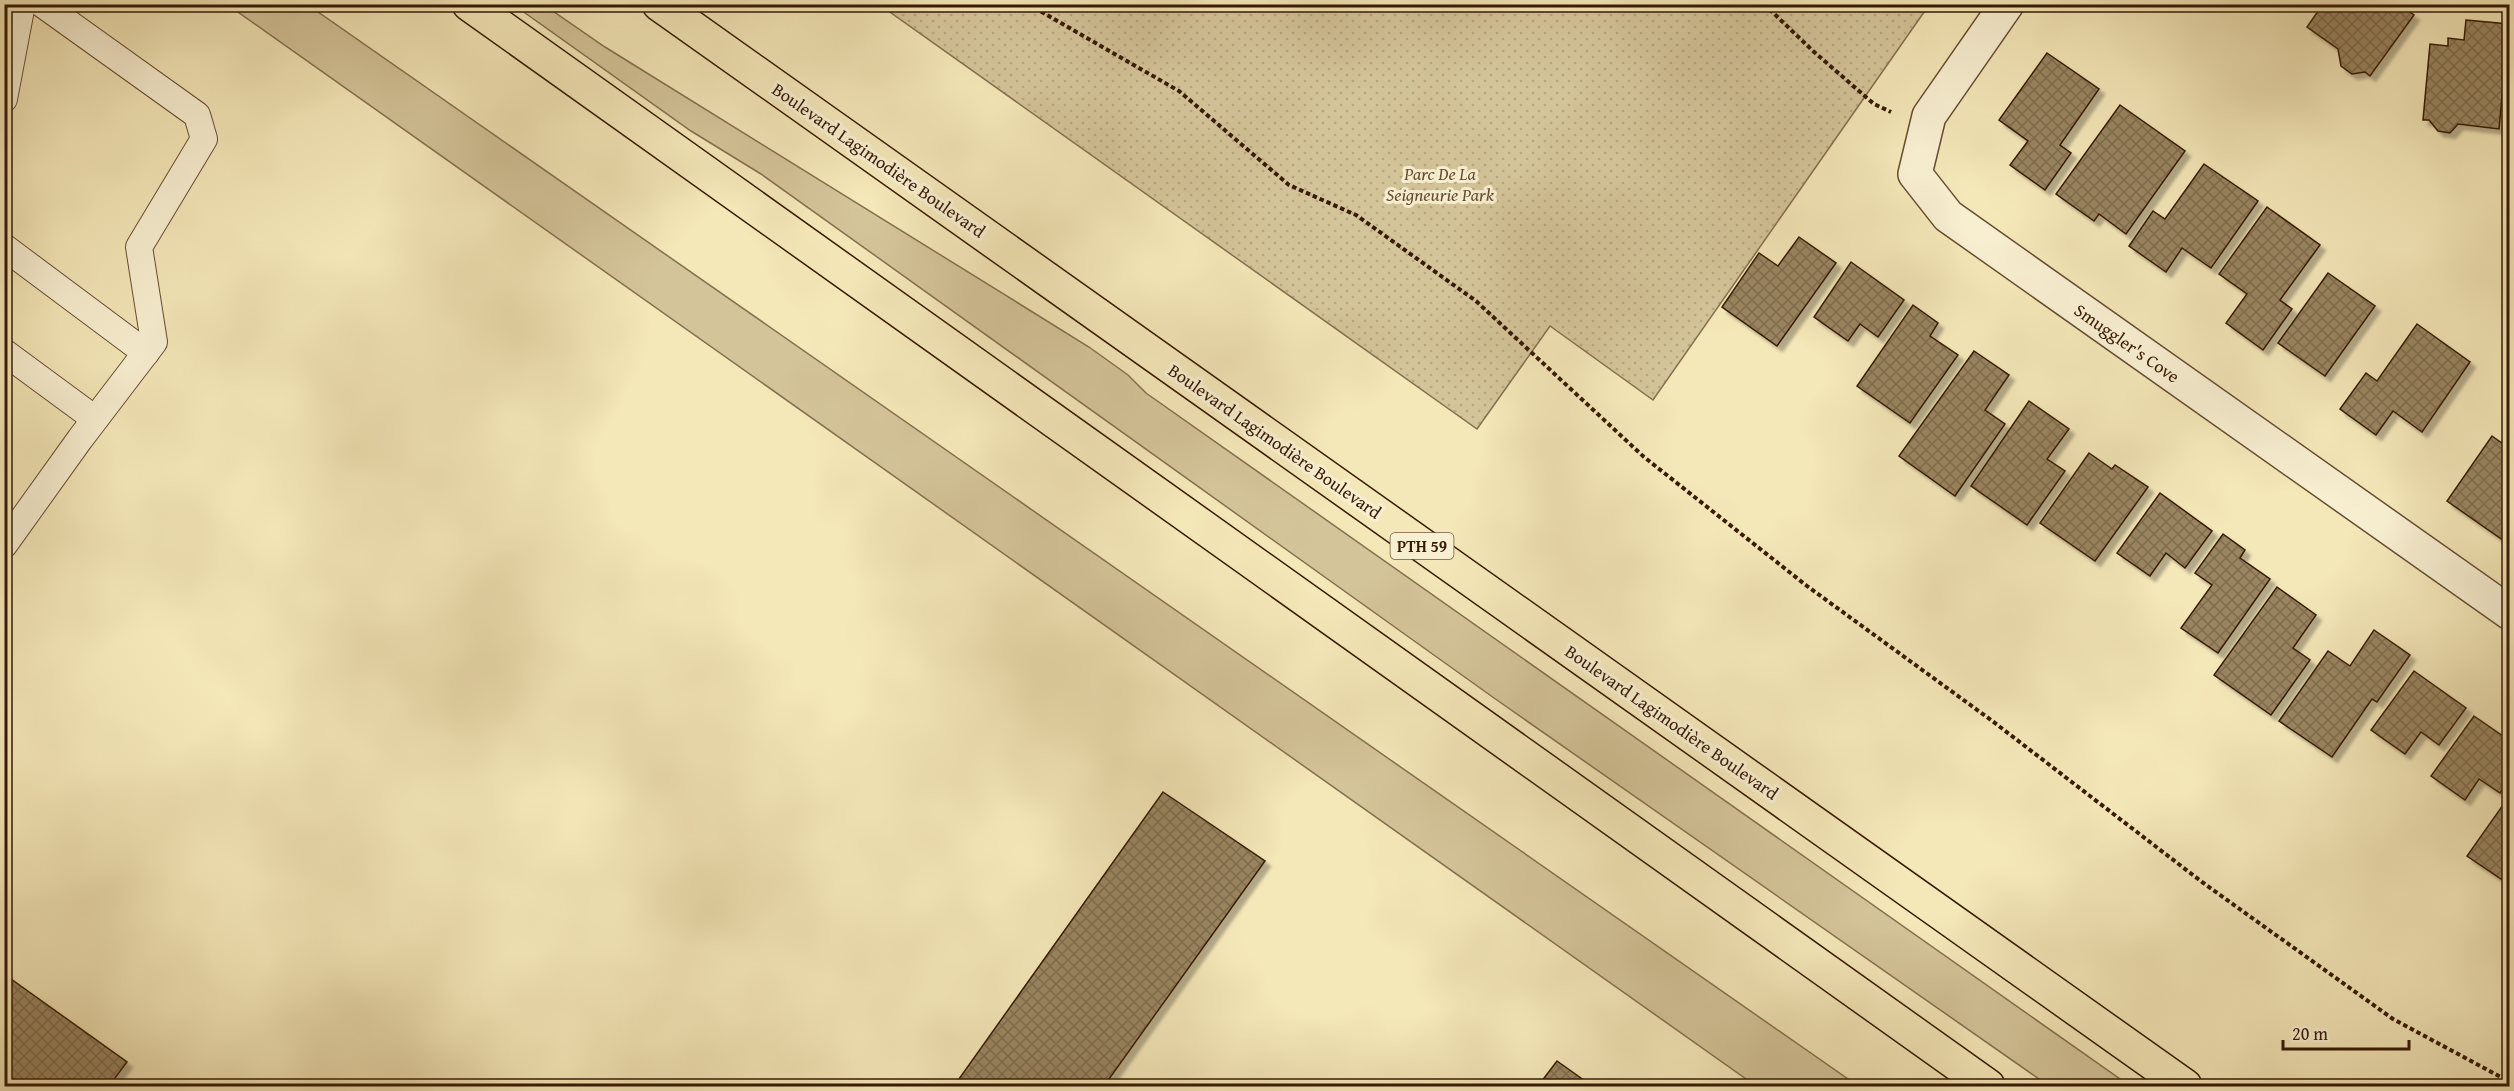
<svg xmlns="http://www.w3.org/2000/svg" width="2514" height="1091" viewBox="0 0 2514 1091" font-family="'Gentium Book Plus',serif">
  <style>
    .grass { fill: #d4c499; stroke: #856f4e; stroke-width: 1.5 }
    .park { fill: url(#park-dots); stroke: #856f4e; stroke-width: 1.5 }
    .building { fill: url(#building-cross-hatch); stroke: #361a03; stroke-width: 1.5; filter: url(#shadow) }
    .lines { fill: none; stroke-linecap: round; stroke-linejoin: round }
    .service-casing { stroke: #664d30; stroke-width: 28 }
    .minor-casing { stroke: #664d30; stroke-width: 36 }
    .primary-casing { stroke: #361a03; stroke-width: 36 }
    .path { stroke: #361a03; stroke-width: 4; stroke-dasharray: 4.5 3; stroke-linecap: butt }
    .service { stroke: #f8efd1; stroke-width: 26 }
    .minor { stroke: #f8efd1; stroke-width: 33 }
    .primary { stroke: #f4e7b8; stroke-width: 33 }
    .labels { text-anchor: middle; dominant-baseline: central; stroke-width: 6; stroke-linejoin: round; paint-order: stroke }
    .shield { fill: #f8efd1; stroke: #705a41; stroke-width: 1.5 }
    .shield-label { font-size: 16px; font-weight: bold; fill: #361a03 }
    .street-label { font-size: 18px; fill: #361a03; stroke: #f8efd1 }
    .park-label { font-size: 18px; font-style: italic; fill: #654d30; stroke: #f8efd1 }
  </style>
  <defs>
    <pattern id="park-dots" width="8" height="8" patternUnits="userSpaceOnUse" patternTransform="scale(1.5)"><rect width="8" height="8" fill="#d4c499"/><path d="M2 2h.1M6 6h.1" fill="none" stroke="#b7a882" stroke-width="1.8" stroke-linecap="round"/></pattern>
    <pattern id="building-cross-hatch" width="8" height="8" patternUnits="userSpaceOnUse" patternTransform="scale(1.5)"><rect width="8" height="8" fill="#998561"/><path d="M0 0l8 8M0 8l8-8" fill="none" stroke="#7e6c4e"/></pattern>
    <filter id="shadow"><feDropShadow dx="5.5" dy="5.5" stdDeviation="1.5" flood-color="#0004"/></filter>
  </defs>
  <rect width="100%" height="100%" fill="#f4e7b8"/>
  <filter id="stains"><feTurbulence type="fractalNoise" baseFrequency=".00333" numOctaves="4"/><feColorMatrix values="0 0 0 0 .2 0 0 0 0 .09 0 0 0 0 .02 0 0 0 .5 -.17"/></filter>
  <radialGradient id="worn" r=".72"><stop offset=".6" stop-color="#630" stop-opacity="0"/><stop offset="1" stop-color="#630" stop-opacity=".3"/></radialGradient>
  <g class="grass">
    <polygon points="228,5 308,5 1858,1086 1756,1086"/>
    <polygon points="514,5 544,5 605,47 1089,347 1128,375 1146,393 2130,1086 2049,1086 1494,698 761,174 691,131"/>
  </g>
  <polygon class="park" points="880,5 1929,4 1929,5 1653,400 1550,326 1477,429"/>
  <g class="building">
    <polygon points="2323,4 2398,4 2414,15 2370,76 2365,72 2352,74 2341,66 2338,49 2307,27"/>
    <polygon points="2466,20 2509,24 2499,129 2458,124 2450,133 2438,131 2429,120 2423,120 2430,44 2448,46 2448,38 2464,40"/>
    <polygon points="2047,53 2099,89 2060,145 2071,153 2045,190 2010,165 2028,141 1999,120"/>
    <polygon points="2120,105 2185,151 2126,234 2099,214 2094,221 2056,194"/>
    <polygon points="2204,164 2258,201 2211,268 2182,248 2166,272 2129,246 2153,211 2165,219"/>
    <polygon points="2267,207 2320,245 2280,300 2292,309 2263,350 2226,323 2247,294 2219,274"/>
    <polygon points="1799,237 1836,263 1777,346 1722,307 1759,253 1778,266"/>
    <polygon points="1851,262 1904,300 1878,337 1860,324 1848,341 1814,317"/>
    <polygon points="2328,273 2375,306 2325,376 2278,343"/>
    <polygon points="1913,305 1938,323 1930,336 1958,355 1910,423 1857,386"/>
    <polygon points="2417,324 2470,362 2422,432 2393,411 2376,435 2340,409 2366,373 2377,381"/>
    <polygon points="1974,351 2009,375 1985,410 2005,424 1955,496 1899,456"/>
    <polygon points="2029,401 2069,429 2047,459 2065,471 2027,525 1971,486"/>
    <polygon points="2492,436 2510,449 2510,545 2447,501"/>
    <polygon points="2089,453 2112,469 2115,465 2148,487 2095,561 2040,523"/>
    <polygon points="2160,493 2212,531 2185,568 2166,553 2150,576 2117,553"/>
    <polygon points="2223,534 2245,550 2240,558 2270,579 2218,653 2181,628 2212,585 2195,573"/>
    <polygon points="2277,587 2316,615 2293,648 2310,660 2271,715 2214,675"/>
    <polygon points="2374,630 2410,655 2377,702 2372,699 2332,757 2279,721 2328,651 2350,666"/>
    <polygon points="2414,671 2466,708 2439,745 2421,732 2405,754 2371,730"/>
    <polygon points="2474,716 2510,741 2510,779 2500,793 2479,779 2465,800 2431,776"/>
    <polygon points="1163,792 1265,861 1104,1086 954,1086"/>
    <polygon points="2510,795 2510,885 2467,856"/>
    <polygon points="4,974 127,1062 109,1086 4,1086"/>
    <polygon points="1557,1061 1592,1086 1538,1086"/>
  </g>
  <g class="lines">
    <g class="service-casing">
      <g id="service">
        <polyline points="4,99 22,4"/>
        <polyline points="4,247 146,353"/>
        <polyline points="4,352 95,419"/>
        <polyline points="4,545 80,439 154,342 139,247 204,139 197,115 42,4"/>
      </g>
    </g>
    <g class="minor-casing">
      <polyline id="minor" points="2007,4 1929,116 1915,174 1948,216 2510,613"/>
    </g>
    <g class="primary-casing">
      <g id="primary">
        <polyline points="469,4 1988,1086"/>
        <polyline points="659,4 2185,1086"/>
      </g>
    </g>
    <g class="path">
      <polyline points="1028,4 1179,91 1289,185 1356,215 1476,301 1644,457 1807,586 1991,720 2202,882 2393,1019 2510,1082"/>
      <polyline points="1764,4 1813,51 1874,104 1891,112"/>
    </g>
    <use href="#service" class="service"/>
    <use href="#minor" class="minor"/>
    <use href="#primary" class="primary"/>
  </g>
  <g class="labels">
    <rect class="shield" x="1390.5" y="533" width="63" height="26" rx="4.5"/>
    <g class="shield-label">
      <text x="1422" y="546">PTH 59</text>
    </g>
    <g class="street-label">
      <text transform="translate(879 160) rotate(35)">Boulevard Lagimodière Boulevard</text>
      <text transform="translate(2127 343) rotate(35)">Smuggler's Cove</text>
      <text transform="translate(1275 441) rotate(35)">Boulevard Lagimodière Boulevard</text>
      <text transform="translate(1672 722) rotate(35)">Boulevard Lagimodière Boulevard</text>
    </g>
    <g class="park-label">
      <text x="1440" y="173">Parc De La<tspan x="1440" dy="21">Seigneurie Park</tspan></text>
    </g>
  </g>
  <rect width="2514" height="1091" fill="none" stroke="#f4e7b8" stroke-width="24"/>
  <rect x="6" y="6" width="2502" height="1079" fill="none" stroke="#361a03" stroke-width="3"/>
  <rect x="12" y="12" width="2490" height="1067" fill="none" stroke="#361a03" stroke-width="1.5"/>
  <path d="M2283 1040v9h126v-9" fill="none" stroke="#361a03" stroke-width="3"/>
  <text x="2292" y="1040" font-size="18" fill="#361a03" stroke="#f8efd1" stroke-width="4.5" paint-order="stroke">20 m</text>
  <rect width="100%" height="100%" filter="url(#stains)"/>
  <rect width="100%" height="100%" fill="url(#worn)"/>
</svg>
